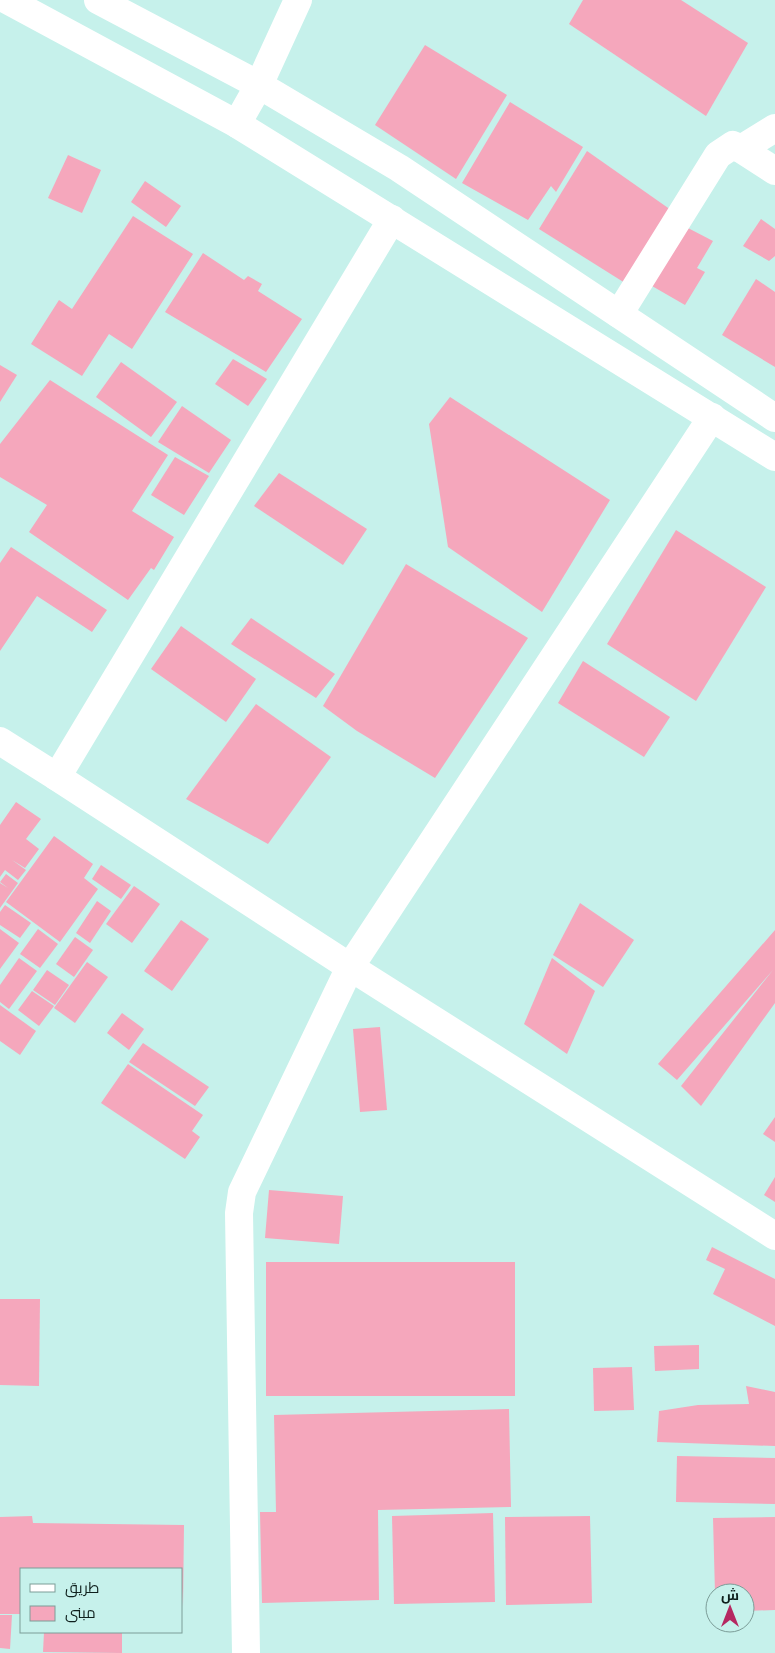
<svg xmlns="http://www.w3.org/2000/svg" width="775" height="1653" viewBox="0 0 775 1653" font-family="Mulish,Cairo,sans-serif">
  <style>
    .building { fill: #f5a7bc }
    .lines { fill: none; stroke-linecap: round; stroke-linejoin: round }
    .minor { stroke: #fff; stroke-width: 28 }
  </style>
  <rect width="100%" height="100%" fill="#c6f1eb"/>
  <g class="building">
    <polygon points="583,0 681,0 748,43 706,116 569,24"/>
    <polygon points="425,45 507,95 456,179 375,125"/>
    <polygon points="510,102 583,147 556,192 551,186 528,220 462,183"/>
    <polygon points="587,151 671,210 625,283 539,229"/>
    <polygon points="68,155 101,170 82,213 48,198"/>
    <polygon points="145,181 181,206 166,227 131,202"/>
    <polygon points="133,216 193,254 132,349 109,334 82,376 31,344 59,300 72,309"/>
    <polygon points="761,219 775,229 775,256 769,261 743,246"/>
    <polygon points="688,228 713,241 697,268 705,272 685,305 652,286"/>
    <polygon points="203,253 244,280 248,276 262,284 258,291 302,319 266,372 165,312"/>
    <polygon points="756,279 775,292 775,367 722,335"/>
    <polygon points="233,359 267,379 248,406 215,384"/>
    <polygon points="121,362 177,402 151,437 96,397"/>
    <polygon points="0,365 17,375 0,402"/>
    <polygon points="50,380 168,455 132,511 174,537 154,570 151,568 128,600 29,532 47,505 0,477 0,444"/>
    <polygon points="450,397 610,500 542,612 448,547 429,424"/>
    <polygon points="182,406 231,440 209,473 158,442"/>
    <polygon points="175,457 209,476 184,515 151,495"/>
    <polygon points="279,473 367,529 343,565 254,506"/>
    <polygon points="676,530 766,587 696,701 607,644"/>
    <polygon points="11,547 107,610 92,632 37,596 0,651 0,563"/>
    <polygon points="406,564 528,638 435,778 357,731 323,706"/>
    <polygon points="251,618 335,674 316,698 231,644"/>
    <polygon points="181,626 256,679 226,722 151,669"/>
    <polygon points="583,661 670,717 644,757 558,703"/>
    <polygon points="256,704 331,757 268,844 186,799"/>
    <polygon points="16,802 41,819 26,839 39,849 25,868 12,860 26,870 18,880 5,870 0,877 0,825"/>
    <polygon points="54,836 93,864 84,878 98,889 60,942 6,902"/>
    <polygon points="101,865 131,885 121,899 92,879"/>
    <polygon points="6,874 18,883 0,908 0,883 8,888 0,882"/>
    <polygon points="134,886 160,904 132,943 106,924"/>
    <polygon points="97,901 111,911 90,943 76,933"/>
    <polygon points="580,903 634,940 603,987 553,955"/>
    <polygon points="5,905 31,923 20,938 0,925 0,912"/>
    <polygon points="181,920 209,939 172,991 144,971"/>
    <polygon points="0,929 19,943 0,969"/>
    <polygon points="38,929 58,944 40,968 20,954"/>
    <polygon points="775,930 775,1003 701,1106 681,1086 773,970 677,1080 658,1064"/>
    <polygon points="75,937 93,950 74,977 56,964"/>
    <polygon points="19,958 37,971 9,1009 0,1002 0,985"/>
    <polygon points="552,958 595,991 567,1054 524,1024"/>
    <polygon points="87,962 108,977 75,1023 54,1008"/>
    <polygon points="47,970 69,985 55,1005 33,990"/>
    <polygon points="32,991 54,1006 39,1026 18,1010"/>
    <polygon points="0,1005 36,1031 20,1055 0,1041"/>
    <polygon points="122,1013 144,1029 129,1050 107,1033"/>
    <polygon points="380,1027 387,1110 360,1112 353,1029"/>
    <polygon points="143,1043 209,1087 195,1106 129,1062"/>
    <polygon points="128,1064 203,1115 192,1131 200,1137 185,1159 101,1103"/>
    <polygon points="775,1117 775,1142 763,1134"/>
    <polygon points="775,1177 775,1202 764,1195"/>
    <polygon points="269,1190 343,1196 339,1244 265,1238"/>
    <polygon points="712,1247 775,1279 775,1326 713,1294 725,1269 706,1260"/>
    <rect x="266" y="1262" width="249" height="134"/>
    <polygon points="0,1299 40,1299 39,1386 0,1385"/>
    <polygon points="699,1345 699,1369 655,1371 654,1346"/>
    <polygon points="632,1367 634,1410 594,1411 593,1368"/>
    <polygon points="746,1386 775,1392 775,1446 657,1442 659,1411 698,1405 749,1404"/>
    <polygon points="509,1409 511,1507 378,1510 379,1600 262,1603 260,1512 276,1512 274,1415"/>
    <polygon points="677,1456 775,1458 775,1504 676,1502"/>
    <polygon points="493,1513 495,1602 394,1604 392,1516"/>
    <polygon points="32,1516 33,1523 184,1525 183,1607 181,1569 21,1569 21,1614 0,1614 0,1517"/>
    <polygon points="590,1516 592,1603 506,1605 505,1517"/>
    <polygon points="775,1517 775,1610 745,1611 745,1593 715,1593 713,1518"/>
    <polygon points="0,1615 12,1615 10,1649 0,1648"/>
    <polygon points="44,1632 122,1632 122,1653 43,1652"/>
  </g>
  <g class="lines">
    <g class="minor">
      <polyline points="7,0 237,124 775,457"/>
      <polyline points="98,0 259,85 399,168 775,418"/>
      <polyline points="237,124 259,85 298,0"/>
      <polyline points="741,149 775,171"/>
      <polyline points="619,314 718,155 733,145 741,149 775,128"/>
      <polyline points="712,417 350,967 775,1236"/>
      <polyline points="0,741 57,777"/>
      <polyline points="246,1653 239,1213 242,1192 350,967 57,777 392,219"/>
    </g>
  </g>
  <rect x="20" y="1568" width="162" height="65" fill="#c6f1eb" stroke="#7c9d98"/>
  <rect x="30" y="1584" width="25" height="8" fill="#ffffff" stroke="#7c9d98"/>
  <text x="65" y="1593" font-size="15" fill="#0e1f1c">طريق</text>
  <rect x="30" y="1606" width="25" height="15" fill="#f5a7bc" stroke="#7c9d98"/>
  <text x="65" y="1618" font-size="15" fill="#0e1f1c">مبنى</text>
  <g transform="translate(730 1608)"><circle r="24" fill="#c6f1eb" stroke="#7c9d98"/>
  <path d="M0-4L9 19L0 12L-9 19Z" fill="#b52861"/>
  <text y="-8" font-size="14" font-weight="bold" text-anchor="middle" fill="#0e1f1c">ش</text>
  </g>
</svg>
